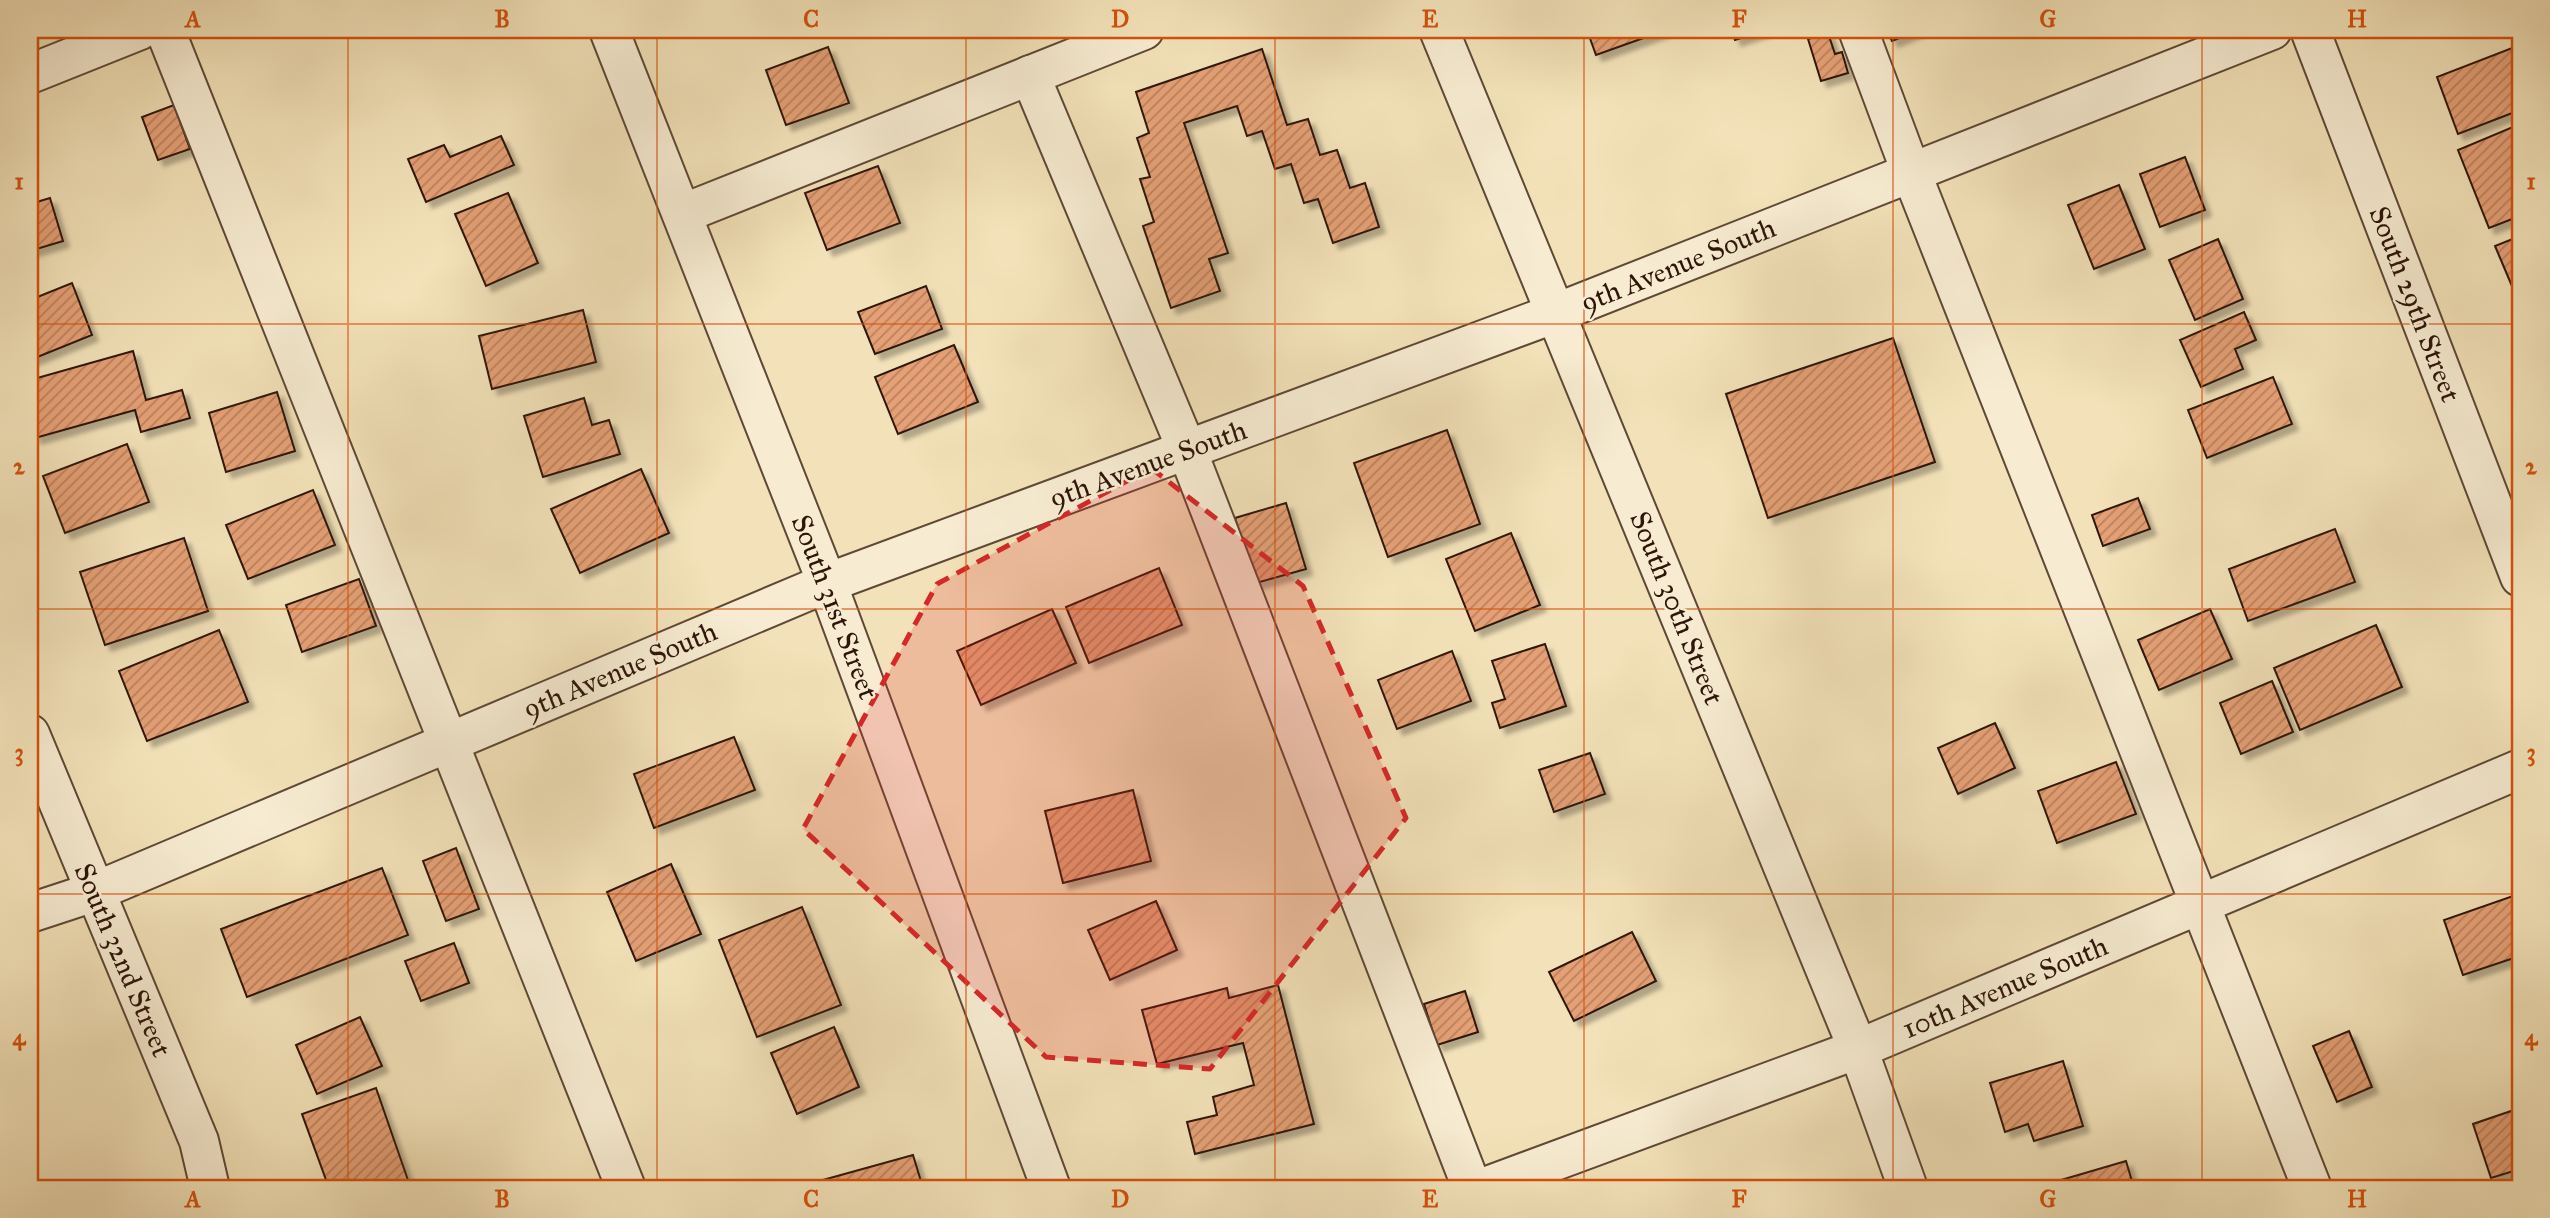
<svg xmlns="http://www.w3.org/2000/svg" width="2550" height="1218" viewBox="0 0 2550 1218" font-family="'IM FELL Great Primer',serif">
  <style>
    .building { fill: url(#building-hatch); stroke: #2e150a; stroke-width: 2; filter: url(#shadow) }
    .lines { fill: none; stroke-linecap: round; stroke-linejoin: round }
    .minor-casing { stroke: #5f4836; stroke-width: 42 }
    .minor { stroke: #f7ecd2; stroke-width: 38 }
    .marked { fill: #d62828; fill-opacity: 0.2; stroke: #d62828; stroke-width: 5; stroke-dasharray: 14 9; stroke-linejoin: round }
    .grid { fill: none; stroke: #d5520c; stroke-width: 2; stroke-opacity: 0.55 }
    .labels { text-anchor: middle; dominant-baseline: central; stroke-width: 5; stroke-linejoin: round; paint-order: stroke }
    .street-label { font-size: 28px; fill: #2e150a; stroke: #f7ecd2 }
    .neatline { fill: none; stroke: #d5520c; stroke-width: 2.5 }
    .grid-label { font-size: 23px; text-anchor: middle; font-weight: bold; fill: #d5520c }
  </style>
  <defs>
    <pattern id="building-hatch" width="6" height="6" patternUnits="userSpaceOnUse" patternTransform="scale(1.75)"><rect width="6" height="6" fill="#e5a075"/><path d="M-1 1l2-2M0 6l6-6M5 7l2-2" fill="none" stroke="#ba815e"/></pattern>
    <filter id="shadow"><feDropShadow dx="6" dy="6" stdDeviation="2" flood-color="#0004"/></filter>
  </defs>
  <rect width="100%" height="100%" fill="#f3e2b9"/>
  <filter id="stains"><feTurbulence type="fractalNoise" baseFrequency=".00286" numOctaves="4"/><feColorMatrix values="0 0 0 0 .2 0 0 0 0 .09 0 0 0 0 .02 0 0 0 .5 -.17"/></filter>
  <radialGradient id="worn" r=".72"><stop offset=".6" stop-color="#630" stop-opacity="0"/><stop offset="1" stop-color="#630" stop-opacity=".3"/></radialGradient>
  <g class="building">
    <polygon points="1587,30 1666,30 1596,55"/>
    <polygon points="1732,30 1766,30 1735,40"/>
    <polygon points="1887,30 1919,30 1892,41"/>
    <polygon points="1828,33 1835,54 1842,52 1848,73 1821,81 1808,39"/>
    <polygon points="2520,45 2520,110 2458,134 2437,77"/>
    <polygon points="828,47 849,103 786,125 766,70"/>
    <polygon points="1262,49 1287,125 1308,119 1320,155 1337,150 1350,188 1365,183 1379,227 1333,243 1318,199 1304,203 1291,164 1275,169 1262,131 1247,136 1237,106 1184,123 1228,253 1209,259 1220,291 1171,308 1143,226 1154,222 1140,179 1150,177 1137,138 1149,133 1136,92"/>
    <polygon points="174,105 190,149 158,160 142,117"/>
    <polygon points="2520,124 2520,216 2489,228 2458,150"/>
    <polygon points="501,136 514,165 426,202 408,159 444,145 450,157"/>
    <polygon points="2185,157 2205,210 2160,227 2140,174"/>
    <polygon points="878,166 900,223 827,250 805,193"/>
    <polygon points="2119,185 2145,249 2094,269 2068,205"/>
    <polygon points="508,193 538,263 486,286 455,214"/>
    <polygon points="50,198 63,241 30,251 30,204"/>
    <polygon points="2520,236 2520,305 2495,246"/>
    <polygon points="2218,239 2243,299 2195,320 2169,260"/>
    <polygon points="72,283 92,335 30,360 30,300"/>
    <polygon points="926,286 942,329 875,354 858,312"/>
    <polygon points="583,310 596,362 492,389 479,336"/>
    <polygon points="2244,312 2256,340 2235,349 2243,369 2201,387 2180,340"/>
    <polygon points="1893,338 1935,462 1768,518 1726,394"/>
    <polygon points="954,345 978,402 898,434 875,377"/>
    <polygon points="133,351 146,400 182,390 190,418 141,432 135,410 35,438 30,419 30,380"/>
    <polygon points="2273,377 2292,424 2207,458 2188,410"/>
    <polygon points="277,392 295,451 226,472 209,413"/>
    <polygon points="584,398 592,425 609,420 620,454 543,477 524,416"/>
    <polygon points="1447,430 1480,524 1388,557 1354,463"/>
    <polygon points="127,444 149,502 65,533 43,476"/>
    <polygon points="641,469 669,533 580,573 551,509"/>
    <polygon points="313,490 335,545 248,579 226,525"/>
    <polygon points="2138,498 2150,529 2103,546 2092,515"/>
    <polygon points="1286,503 1306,569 1256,583 1235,518"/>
    <polygon points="2335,529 2355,582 2248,621 2229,569"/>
    <polygon points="1511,533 1540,605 1475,631 1446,559"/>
    <polygon points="184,538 208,611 105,645 80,572"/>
    <polygon points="1159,568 1182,625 1089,663 1066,607"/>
    <polygon points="359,579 376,626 302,652 286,605"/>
    <polygon points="1052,609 1076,663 981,705 957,651"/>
    <polygon points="2210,609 2232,659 2159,690 2138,640"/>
    <polygon points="2376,625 2402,687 2300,730 2274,668"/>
    <polygon points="219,630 248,702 147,741 119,671"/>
    <polygon points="1545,644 1566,706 1500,728 1492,703 1505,699 1492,661"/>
    <polygon points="1452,651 1471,701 1397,729 1378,680"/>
    <polygon points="2272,681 2293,732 2241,754 2220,703"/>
    <polygon points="1995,723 2015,768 1958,794 1938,748"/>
    <polygon points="734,737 755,790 654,828 634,774"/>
    <polygon points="1590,753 1605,794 1554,812 1539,770"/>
    <polygon points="2116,762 2136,814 2057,843 2038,791"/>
    <polygon points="1133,790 1151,861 1063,883 1045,811"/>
    <polygon points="456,848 479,909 446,921 423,861"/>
    <polygon points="671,864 701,934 636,961 607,892"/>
    <polygon points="382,868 408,935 247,997 221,929"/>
    <polygon points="2513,896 2520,917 2520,956 2463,975 2444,920"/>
    <polygon points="1156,901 1177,950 1110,980 1088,930"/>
    <polygon points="802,907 841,1005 757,1037 719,940"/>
    <polygon points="1632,932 1656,981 1574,1021 1549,972"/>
    <polygon points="454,943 469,983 421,1001 405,961"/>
    <polygon points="1278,985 1314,1124 1195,1154 1187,1122 1217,1115 1213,1097 1254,1085 1243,1043 1157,1064 1142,1010 1227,988 1229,998"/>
    <polygon points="1465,991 1478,1032 1437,1045 1424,1004"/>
    <polygon points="360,1017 382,1066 317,1094 296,1045"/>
    <polygon points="834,1027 859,1087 797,1114 771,1053"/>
    <polygon points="2349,1031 2372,1087 2337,1102 2313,1046"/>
    <polygon points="2063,1061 2083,1126 2034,1141 2028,1124 2005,1132 1990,1083"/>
    <polygon points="376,1088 409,1183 393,1188 329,1188 302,1114"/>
    <polygon points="2520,1108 2520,1169 2491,1178 2473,1124"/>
    <polygon points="913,1155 923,1188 794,1188"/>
    <polygon points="2126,1161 2134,1188 2053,1188 2051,1183"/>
  </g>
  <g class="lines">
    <g class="minor-casing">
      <g id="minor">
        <polyline points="165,30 626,1188"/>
        <polyline points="609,30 827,583 1051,1188"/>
        <polyline points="1439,30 1858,1049 1908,1188"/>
        <polyline points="1858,30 1911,172 2312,1188"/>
        <polyline points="2310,30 2520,577"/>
        <polyline points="30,74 140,30"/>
        <polyline points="1030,75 1187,450 1472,1188"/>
        <polyline points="682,214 1144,30"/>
        <polyline points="30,734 199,1141 210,1188"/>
        <polyline points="30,913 94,892 827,583 1556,313 2272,30"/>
        <polyline points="1482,1188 1858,1049 2520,769"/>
      </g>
    </g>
    <use href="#minor" class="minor"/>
  </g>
  <path class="marked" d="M 1151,468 L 1303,586 L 1406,818 L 1210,1069 L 1046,1057 L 803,829 L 937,584 Z"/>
  <path class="grid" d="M 348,30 L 348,1188M 657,30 L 657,1188M 966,30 L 966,1188M 1275,30 L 1275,1188M 1584,30 L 1584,1188M 1893,30 L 1893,1188M 2202,30 L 2202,1188M 30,324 L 2520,324M 30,609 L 2520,609M 30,894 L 2520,894"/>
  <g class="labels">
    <g class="street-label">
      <text transform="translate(1678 265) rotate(-22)">9th Avenue South</text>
      <text transform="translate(2415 304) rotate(69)">South 29th Street</text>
      <text transform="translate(1148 464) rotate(-20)">9th Avenue South</text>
      <text transform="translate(835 607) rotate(69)">South 31st Street</text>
      <text transform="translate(1677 608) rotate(68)">South 30th Street</text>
      <text transform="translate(620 670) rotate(-23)">9th Avenue South</text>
      <text transform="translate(123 960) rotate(67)">South 32nd Street</text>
      <text transform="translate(2005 987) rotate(-23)">10th Avenue South</text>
    </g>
  </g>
  <rect width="2550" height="1218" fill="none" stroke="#f3e2b9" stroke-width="77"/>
  <rect x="38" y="38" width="2474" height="1142" class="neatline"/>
  <g class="grid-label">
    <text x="193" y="27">A</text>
    <text x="502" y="27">B</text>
    <text x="811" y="27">C</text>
    <text x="1120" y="27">D</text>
    <text x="1430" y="27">E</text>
    <text x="1739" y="27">F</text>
    <text x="2048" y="27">G</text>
    <text x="2357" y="27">H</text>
    <text x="19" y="189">1</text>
    <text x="2531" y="189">1</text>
    <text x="19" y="474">2</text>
    <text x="2531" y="474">2</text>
    <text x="19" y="760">3</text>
    <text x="2531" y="760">3</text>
    <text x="19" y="1045">4</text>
    <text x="2531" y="1045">4</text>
    <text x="193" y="1207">A</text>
    <text x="502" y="1207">B</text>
    <text x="811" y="1207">C</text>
    <text x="1120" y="1207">D</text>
    <text x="1430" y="1207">E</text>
    <text x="1739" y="1207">F</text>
    <text x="2048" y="1207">G</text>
    <text x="2357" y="1207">H</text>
  </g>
  <rect width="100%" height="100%" filter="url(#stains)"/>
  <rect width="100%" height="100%" fill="url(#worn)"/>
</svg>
